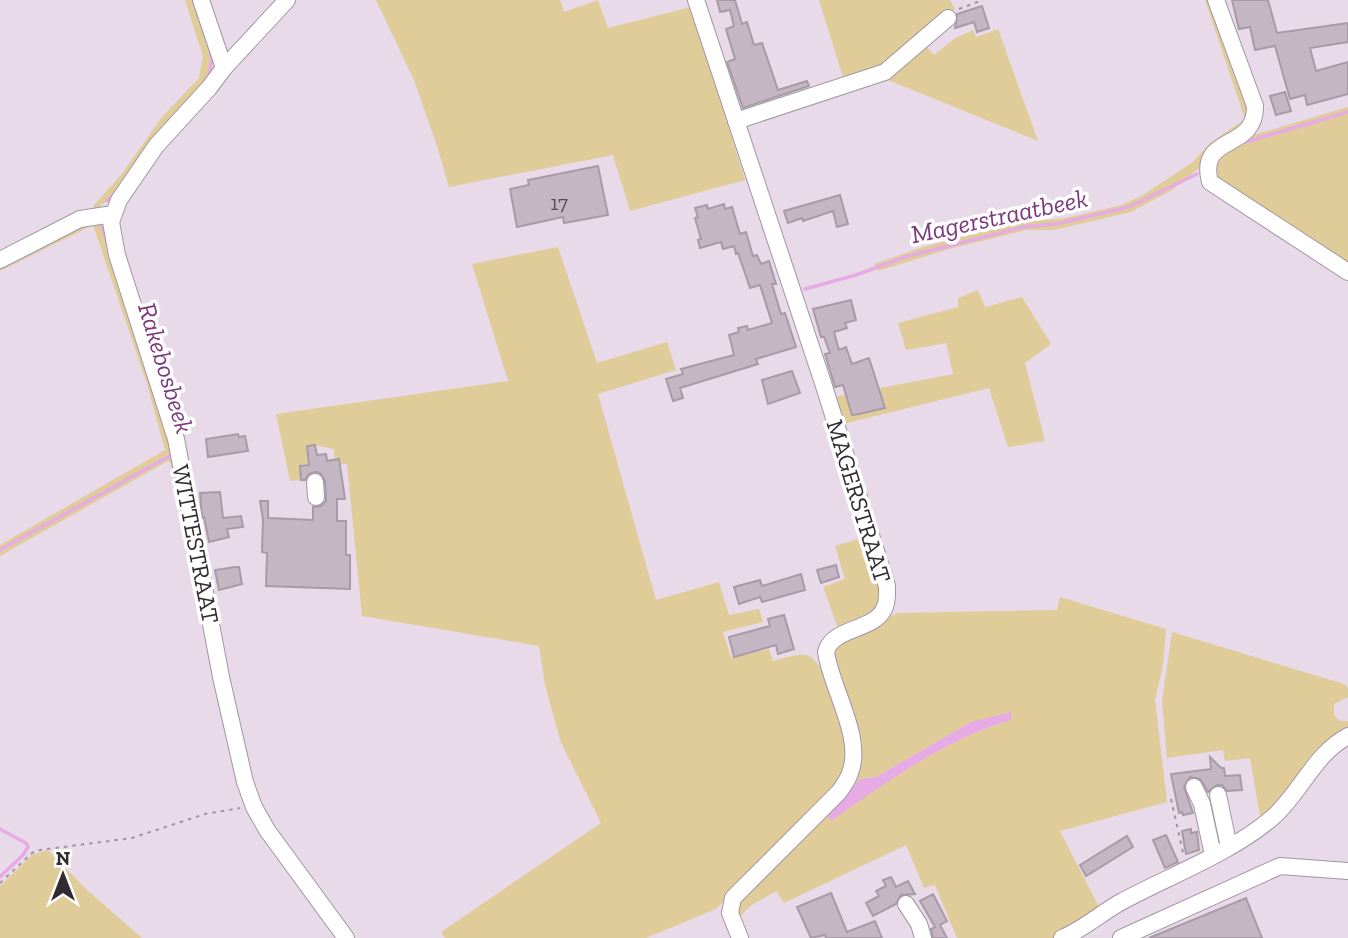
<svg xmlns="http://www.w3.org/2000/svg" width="1348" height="938" viewBox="0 0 1348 938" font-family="'Zilla Slab',serif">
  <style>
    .green { fill: #dfcc98; fill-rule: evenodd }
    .water { fill: #e6abe5 }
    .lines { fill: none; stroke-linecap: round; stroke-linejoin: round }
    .stream { stroke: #e6abe5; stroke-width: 3.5 }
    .building { fill: #c4b6c3; stroke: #a89aa7; stroke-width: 2 }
    .minor-casing { stroke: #a295a2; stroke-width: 18 }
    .path { stroke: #9f949f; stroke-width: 2; stroke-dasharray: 3.5 5; stroke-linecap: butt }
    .minor { stroke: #fff; stroke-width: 16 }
    .labels { text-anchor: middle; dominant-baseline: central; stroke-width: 7; stroke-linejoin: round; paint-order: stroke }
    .number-label { font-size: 21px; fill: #564e56 }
    .street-label { font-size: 24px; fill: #322c31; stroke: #fff }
    .water-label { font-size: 26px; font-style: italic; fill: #7c387d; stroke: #fff }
  </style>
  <rect width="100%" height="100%" fill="#e8dae8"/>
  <g class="green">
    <path d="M 185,0 L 192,0 C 201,23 215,48 208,73 C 203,90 164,123 152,139 C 139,156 113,205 93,209 L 94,205 L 121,175 L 162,117 L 199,78 L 203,56 Z"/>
    <polygon points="376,0 560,0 564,12 598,0 608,28 691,7 745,180 630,211 613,155 449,187 437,146 414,80"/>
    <polygon points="819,0 950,0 955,9 889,66 843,77"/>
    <polygon points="1205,0 1211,0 1251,113 1250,119 1208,156 1199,168 1172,190 1131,212 1054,230 1026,230 949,249 878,271 874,264 920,248 985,231 1028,222 1066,218 1122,205 1143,195 1193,162 1210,143 1245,119"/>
    <polygon points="998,29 1038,141 883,78 924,44 934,55 954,39 973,30 976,37"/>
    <polygon points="1348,107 1348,267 1216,181 1212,172 1218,156 1247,137"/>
    <polygon points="96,221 101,225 153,384 170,446 169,454 88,501 175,452 203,619 171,463 168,461 0,556 0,552 57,519 0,550 0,545 165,450 147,384 93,225 0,271 0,265 84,223"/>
    <path d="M 558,247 L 597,363 L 667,342 L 676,370 L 598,394 L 656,600 L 719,582 L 729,615 L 759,609 L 763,622 L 723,632 L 731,657 L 769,649 L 773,661 C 784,659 801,651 811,657 C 827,666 849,740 847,758 C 846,765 842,773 840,779 L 716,909 L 646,938 L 445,938 L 441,932 L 601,823 L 561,743 L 545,685 L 539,646 L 362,616 L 347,464 L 335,465 L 334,449 L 315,445 L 307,446 L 308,464 L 300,465 L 301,480 L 290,481 L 276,414 L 508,381 L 472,264 Z"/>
    <polygon points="978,290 985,307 1022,297 1051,344 1025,363 1045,441 1008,447 989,388 843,424 834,397 953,374 946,343 906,350 898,323 958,307 958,298"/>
    <polygon points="865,537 882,597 875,611 839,631 823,587 845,579 835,546"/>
    <path d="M 1060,597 L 1166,629 L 1163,665 L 1155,700 L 1167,802 L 1060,831 L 1100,909 L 1068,932 L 1053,938 L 957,938 L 935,885 L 924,888 L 906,845 L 784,903 L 776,891 C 763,899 743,907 738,922 L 736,906 L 853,778 L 835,665 L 834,654 L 838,646 L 897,613 L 1057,610 ZM 1011,720 C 944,740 888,781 831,820 C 843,803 853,777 876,777 L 971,722 Z"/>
    <path d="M 1172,632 L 1344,684 L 1348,688 L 1348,697 L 1334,704 L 1334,715 L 1340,721 L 1348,721 L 1348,732 C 1329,752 1284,809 1260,816 L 1250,758 L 1225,761 L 1223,750 L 1167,758 L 1162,701 Z"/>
    <polygon points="48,850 87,890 142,938 0,938 0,886 32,855"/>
  </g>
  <path class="water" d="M 1011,712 L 1011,720 C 944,740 888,781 831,821 L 828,816 L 860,779 L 876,777 L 971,722 Z"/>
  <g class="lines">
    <g class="stream">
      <polyline points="209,46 212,58 209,76"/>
      <polyline points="1246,142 1348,112"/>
      <polyline points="107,201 115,194"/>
      <polyline points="102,227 107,241"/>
      <polyline points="805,289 856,275 905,257 1023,227 1056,224 1129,207 1197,174"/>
      <polyline points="0,550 171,455 171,452"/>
      <polyline points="0,829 26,843 28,847 23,855 0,877"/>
    </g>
  </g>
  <g class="building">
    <polygon points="717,0 735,0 742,24 747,22 754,45 762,43 778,90 807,81 809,86 743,108 727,62 735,59 726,29 734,26 730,10 720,12"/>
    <polygon points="1232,0 1268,0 1277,33 1348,23 1348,42 1310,48 1316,71 1348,62 1348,94 1307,105 1305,95 1290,99 1275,46 1255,50 1250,27 1239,29"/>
    <polygon points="982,6 989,28 977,32 974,22 955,28 957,14"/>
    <polygon points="1285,92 1291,111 1276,115 1270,96"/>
    <polygon points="598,166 608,215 564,223 563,217 517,227 510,189 529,185 528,180"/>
    <polygon points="840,195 848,224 837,227 833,211 803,221 802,218 788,223 784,211"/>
    <polygon points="724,204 725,209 732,207 740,234 746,232 753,256 757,255 761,264 769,261 776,284 772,284 781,314 785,313 796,347 756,359 758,364 680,388 683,398 673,401 666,379 683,374 681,369 734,355 729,335 739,332 738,328 747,326 748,330 772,323 760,285 750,288 738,253 736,254 734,246 723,249 721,242 700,248 698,240 701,239 695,218 698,217 695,208 707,205 708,209"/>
    <polygon points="851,300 856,320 845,323 847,328 834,332 839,350 846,347 852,364 869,358 885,408 859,414 852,415 843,385 835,387 825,354 830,353 824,337 821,337 813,309"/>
    <polygon points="792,371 800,393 768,404 762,380"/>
    <polygon points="238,434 239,437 245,436 248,451 208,457 206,439"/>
    <polygon points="315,445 317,455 326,454 327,461 339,459 345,499 337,499 337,521 346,521 346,555 350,555 350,589 266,586 267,553 262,552 263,519 260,501 268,501 268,518 313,520 313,507 321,506 326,501 325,481 320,473 315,472 309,474 305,480 301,480 300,466 309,465 307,446"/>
    <polygon points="220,492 223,518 241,516 243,527 227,529 229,537 209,542 204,517 202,518 200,493"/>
    <polygon points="836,565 839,577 821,583 817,570"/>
    <polygon points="235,567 239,567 242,584 219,590 215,570"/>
    <polygon points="801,574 805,590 762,602 760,597 739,604 734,587 760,580 762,586"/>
    <polygon points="784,615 794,649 778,654 776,645 734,657 729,637 770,626 768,619"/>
    <polygon points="1210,757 1221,768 1224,768 1225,776 1240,775 1242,790 1227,791 1222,785 1217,785 1208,792 1200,779 1190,777 1184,787 1193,813 1183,815 1182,812 1179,813 1171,774 1211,769"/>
    <polygon points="1191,829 1191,833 1197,832 1199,850 1186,854 1182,831"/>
    <polygon points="1166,835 1178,862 1165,868 1153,840"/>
    <polygon points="1127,836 1133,847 1086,876 1080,865"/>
    <polygon points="891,877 896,887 908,881 915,894 901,895 896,904 873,916 866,903 879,896 876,891 886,886 883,880"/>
    <polygon points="831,893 847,932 875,921 882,938 826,938 825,935 811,938 797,907"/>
    <polygon points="933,894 947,921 940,925 947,938 933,938 931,929 935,927 920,901"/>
    <polygon points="1246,898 1262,938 1149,938"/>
  </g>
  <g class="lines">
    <g class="minor-casing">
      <g id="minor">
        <polyline points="201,0 224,68"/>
        <polyline points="287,0 224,68 209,88 156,146 119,200 111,222 117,255 176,439 221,677 245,782 254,807 267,830 346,938"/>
        <path d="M 696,0 L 823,383 L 887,586 C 887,593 888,602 884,609 C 874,631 832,627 826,652 C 831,688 864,738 850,773 C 848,780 843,786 839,792 L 733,898 L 730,913 L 740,938"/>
        <path d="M 1216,0 L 1255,106 C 1256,152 1197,133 1210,182 L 1348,272"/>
        <polyline points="736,121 885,72 948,18"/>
        <polyline points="0,260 80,219 113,214"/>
        <polyline points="315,482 316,497"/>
        <polyline points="1194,787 1202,804 1213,855"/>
        <polyline points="1218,795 1229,847"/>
        <polyline points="906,904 919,924 923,938"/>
        <path d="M 1062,938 C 1084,929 1101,913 1121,902 C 1169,876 1231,853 1272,818 C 1300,794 1314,754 1348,736"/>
        <polyline points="1121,938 1280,866 1348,871"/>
      </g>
    </g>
    <g class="path">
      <polyline points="959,9 983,0"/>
      <polyline points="1171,799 1184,857"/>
      <polyline points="0,883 32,853 40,850 132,838 205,814 240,808"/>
    </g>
    <use href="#minor" class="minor"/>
  </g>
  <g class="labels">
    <g class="number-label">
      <text x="559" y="202">17</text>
    </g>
    <g class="street-label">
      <text transform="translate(859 501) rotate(73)">MAGERSTRAAT</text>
      <text transform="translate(196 544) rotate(79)">WITTESTRAAT</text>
    </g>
    <g class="water-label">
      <text transform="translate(999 216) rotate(-12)">Magerstraatbeek</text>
      <text transform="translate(166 368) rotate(73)">Rakebosbeek</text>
    </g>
  </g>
  <g transform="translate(63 875)" stroke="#ffffff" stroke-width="5" paint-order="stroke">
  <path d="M0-5L12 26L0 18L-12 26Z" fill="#322c31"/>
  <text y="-10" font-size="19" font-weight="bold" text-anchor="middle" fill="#322c31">N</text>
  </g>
</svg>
